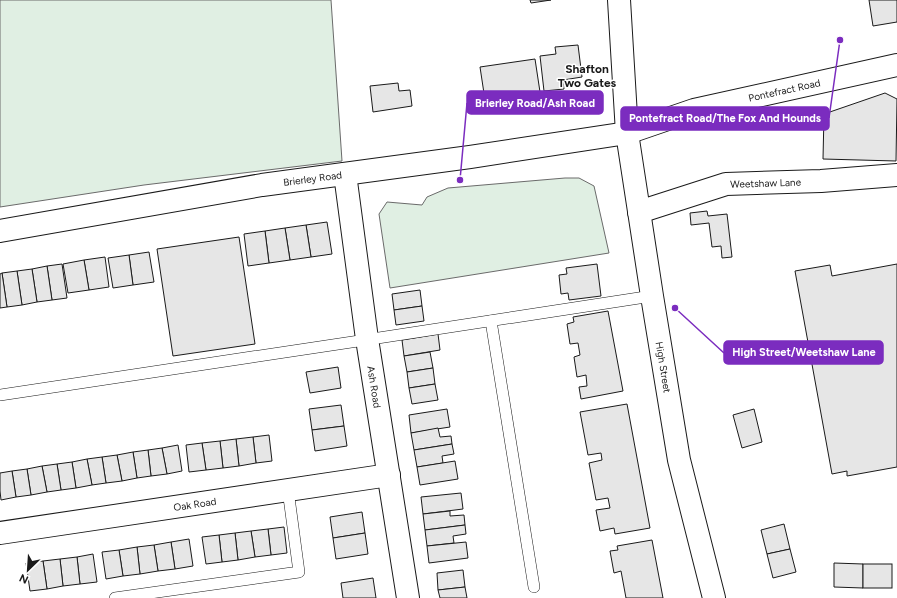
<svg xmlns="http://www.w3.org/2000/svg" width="897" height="598" viewBox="0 0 897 598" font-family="Figtree,sans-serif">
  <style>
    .green { fill: #e0efe3; stroke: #6a6a6a }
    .building { fill: #e6e6e6; stroke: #1a1a1a }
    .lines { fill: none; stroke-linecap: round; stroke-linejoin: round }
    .service-casing { stroke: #1a1a1a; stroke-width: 12 }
    .minor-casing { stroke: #1a1a1a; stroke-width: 24 }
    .tertiary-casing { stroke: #1a1a1a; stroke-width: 24 }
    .service { stroke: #fff; stroke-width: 11 }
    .minor { stroke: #fff; stroke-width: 22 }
    .tertiary { stroke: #fff; stroke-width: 22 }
    .labels { text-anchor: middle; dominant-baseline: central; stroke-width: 3; stroke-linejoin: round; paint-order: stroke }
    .street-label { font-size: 10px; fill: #1a1a1a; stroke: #fff }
    .quarter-label { font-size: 12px; font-weight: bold; fill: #1a1a1a; stroke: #fff }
    .leader { fill: none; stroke: #7b2cbf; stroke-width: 1.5 }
    .callout-dot { fill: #7b2cbf; stroke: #fff; stroke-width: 1.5 }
    .callout { fill: #7b2cbf; stroke: #7b2cbf; stroke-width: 1.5 }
    .callout-label { font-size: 11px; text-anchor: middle; font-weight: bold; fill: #fff }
  </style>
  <rect width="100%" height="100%" fill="#fff"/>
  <g class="green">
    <polygon points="0,0 331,0 342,161 144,185 0,207"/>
    <polygon points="565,178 579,178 594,186 609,253 390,288 379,214 387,202 422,205 427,197 448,188"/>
  </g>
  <g class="building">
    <polygon points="530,0 551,0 531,3"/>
    <polygon points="869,0 897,0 897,22 873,26"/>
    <polygon points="578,45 582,77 563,80 564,89 544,91 540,56 556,54 555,47"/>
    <polygon points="535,59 540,92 485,100 480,67"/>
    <polygon points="398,83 399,91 410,90 412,106 373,112 370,86"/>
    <polygon points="885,93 897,99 896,161 823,159 824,114"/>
    <polygon points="707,211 708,216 727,214 732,257 722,258 721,246 712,247 709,223 691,225 690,213"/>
    <polygon points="327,222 332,254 311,257 306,225"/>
    <polygon points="306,225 311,257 290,260 285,228"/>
    <polygon points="285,228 290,260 269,263 265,231"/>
    <polygon points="265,231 269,263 248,266 244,234"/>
    <polygon points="239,237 255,344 173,356 157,249"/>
    <polygon points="149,252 154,282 133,285 129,255"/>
    <polygon points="129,255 133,285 113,288 108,258"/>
    <polygon points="105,257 109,287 89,290 84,260"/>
    <polygon points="84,260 89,290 68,293 63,264"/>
    <polygon points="62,264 67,298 52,300 47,266"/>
    <polygon points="597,264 601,296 569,300 568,293 561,294 559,275 567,274 566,268"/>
    <polygon points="897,264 897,467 847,476 847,471 832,474 795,271 830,265 832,276"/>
    <polygon points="47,266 52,300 37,302 32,269"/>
    <polygon points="32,269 37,302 22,305 17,271"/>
    <polygon points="17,271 22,305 7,307 2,273"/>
    <polygon points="2,273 7,307 0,308 0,274"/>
    <polygon points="420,290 422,306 394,310 392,294"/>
    <polygon points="422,306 424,321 396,325 394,310"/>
    <polygon points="608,311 623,391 581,399 579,387 587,386 586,375 577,377 574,357 580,355 578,343 570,344 567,324 574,322 573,317"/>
    <polygon points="438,334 440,350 404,356 402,340"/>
    <polygon points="430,352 433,368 407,372 404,356"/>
    <polygon points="338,367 341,388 310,393 306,372"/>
    <polygon points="433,368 435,384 409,388 407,372"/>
    <polygon points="435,384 438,400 412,404 409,388"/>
    <polygon points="627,404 650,528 615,534 614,528 600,531 596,510 610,508 608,498 596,500 589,463 602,460 601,453 588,455 580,412"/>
    <polygon points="341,405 344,426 312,430 309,409"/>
    <polygon points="447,409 450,427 411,433 409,415"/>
    <polygon points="754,409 762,442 742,448 733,415"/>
    <polygon points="344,426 347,446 315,451 312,430"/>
    <polygon points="438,428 440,437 451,436 452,444 414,450 411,433"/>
    <polygon points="269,435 272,461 256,463 253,437"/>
    <polygon points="253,437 256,463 239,466 236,439"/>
    <polygon points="236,439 239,466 223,468 220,441"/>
    <polygon points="220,441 223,468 206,470 202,443"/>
    <polygon points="202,443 206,470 189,472 186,445"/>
    <polygon points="452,444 454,454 442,456 443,463 417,467 414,450"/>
    <polygon points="178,445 182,471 167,474 162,448"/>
    <polygon points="162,448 167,474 151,476 148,450"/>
    <polygon points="148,450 151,476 137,478 133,452"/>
    <polygon points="133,452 137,478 122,481 117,455"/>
    <polygon points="117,455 122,481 106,483 102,457"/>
    <polygon points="102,457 106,483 92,485 87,459"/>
    <polygon points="87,459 92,485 76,488 72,462"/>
    <polygon points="455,461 458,479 420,485 417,467"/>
    <polygon points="72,462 76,488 61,490 57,464"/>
    <polygon points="57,464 61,490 47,492 42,466"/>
    <polygon points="42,466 47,492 31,495 27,469"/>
    <polygon points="27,469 31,495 16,497 12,471"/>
    <polygon points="12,471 16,497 1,500 0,491 0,473"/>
    <polygon points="461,493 463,509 423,514 421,497"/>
    <polygon points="450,511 450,516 464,515 465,525 425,530 423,514"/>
    <polygon points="362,512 365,533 333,538 330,517"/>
    <polygon points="784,524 790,549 767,554 761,530"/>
    <polygon points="465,525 466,534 453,536 454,543 427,546 425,530"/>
    <polygon points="284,527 287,553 271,555 268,529"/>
    <polygon points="268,529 271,555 255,557 251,531"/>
    <polygon points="251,531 255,557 238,560 235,533"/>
    <polygon points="235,533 238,560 222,562 219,535"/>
    <polygon points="365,533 368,554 336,559 333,538"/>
    <polygon points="219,535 222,562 206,564 202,537"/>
    <polygon points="189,539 193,566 175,569 171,542"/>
    <polygon points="652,540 663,598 626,598 621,571 614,573 610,551 618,550 617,546"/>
    <polygon points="171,542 175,569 158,571 154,545"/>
    <polygon points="466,542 468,558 429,563 427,546"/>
    <polygon points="154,545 158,571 140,574 137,547"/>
    <polygon points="137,547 140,574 123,576 119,550"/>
    <polygon points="790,549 796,572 773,578 767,554"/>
    <polygon points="119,550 123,576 106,579 102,552"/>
    <polygon points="93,554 97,582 80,584 77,557"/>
    <polygon points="77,557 80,584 63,586 60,559"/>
    <polygon points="60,559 63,586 47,589 43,561"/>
    <polygon points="43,561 47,589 30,591 26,563"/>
    <polygon points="834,563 863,564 863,588 834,587"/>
    <rect x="863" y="564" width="29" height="24"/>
    <polygon points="463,570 465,587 438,590 437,573"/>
    <polygon points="373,578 376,598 343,598 341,583"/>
    <polygon points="465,587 467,598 440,598 438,590"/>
  </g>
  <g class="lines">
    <g class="service-casing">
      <g id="service">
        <polyline points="491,321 534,587"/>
        <path d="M 0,395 C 217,362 435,330 652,296"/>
        <polyline points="115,598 299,572 288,490"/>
      </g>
    </g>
    <g class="minor-casing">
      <g id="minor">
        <polyline points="619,0 627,133"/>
        <path id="s1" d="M 345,174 L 367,339 L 408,598"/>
        <path id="s2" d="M 639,212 L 726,184 L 821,181 L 897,175"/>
        <path id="s3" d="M 0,533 L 389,475"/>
      </g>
    </g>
    <g class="tertiary-casing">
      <g id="tertiary">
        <path id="s4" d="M 627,133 L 652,296 L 679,460 L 714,598"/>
        <path id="s5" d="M 0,231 L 262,185 L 470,157 L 627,133 L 694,110 L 897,65"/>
      </g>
    </g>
    <use href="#service" class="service"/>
    <use href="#minor" class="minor"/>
    <use href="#tertiary" class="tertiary"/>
  </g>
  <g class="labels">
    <g class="street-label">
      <text stroke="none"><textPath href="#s5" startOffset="798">Pontefract Road</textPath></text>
      <text stroke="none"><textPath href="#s5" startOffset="317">Brierley Road</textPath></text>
      <text stroke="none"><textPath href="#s2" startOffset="131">Weetshaw Lane</textPath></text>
      <text stroke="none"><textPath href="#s4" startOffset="237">High Street</textPath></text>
      <text stroke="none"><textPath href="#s1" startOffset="215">Ash Road</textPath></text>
      <text stroke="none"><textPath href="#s3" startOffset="197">Oak Road</textPath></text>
    </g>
    <g class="quarter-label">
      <text x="587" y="69">Shafton<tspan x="587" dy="14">Two Gates</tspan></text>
    </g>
  </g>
  <path class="leader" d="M460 180L467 103M840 40L829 118M675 308L724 353"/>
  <g class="callout-dot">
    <circle cx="460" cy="180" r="4"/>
    <circle cx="840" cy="40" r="4"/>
    <circle cx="675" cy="308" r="4"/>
  </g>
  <g class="callout">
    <rect x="467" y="91" width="136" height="23" rx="4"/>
    <rect x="621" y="107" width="208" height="23" rx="4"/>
    <rect x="724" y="341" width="159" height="23" rx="4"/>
  </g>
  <g class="callout-label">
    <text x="535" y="107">Brierley Road/Ash Road</text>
    <text x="725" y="122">Pontefract Road/The Fox And Hounds</text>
    <text x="804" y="356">High Street/Weetshaw Lane</text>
  </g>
  <g transform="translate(28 570) rotate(205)" stroke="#ffffff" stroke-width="3" paint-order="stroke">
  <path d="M0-3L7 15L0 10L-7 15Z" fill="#1a1a1a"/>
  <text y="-6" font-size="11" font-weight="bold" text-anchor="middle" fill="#1a1a1a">N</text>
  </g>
</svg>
